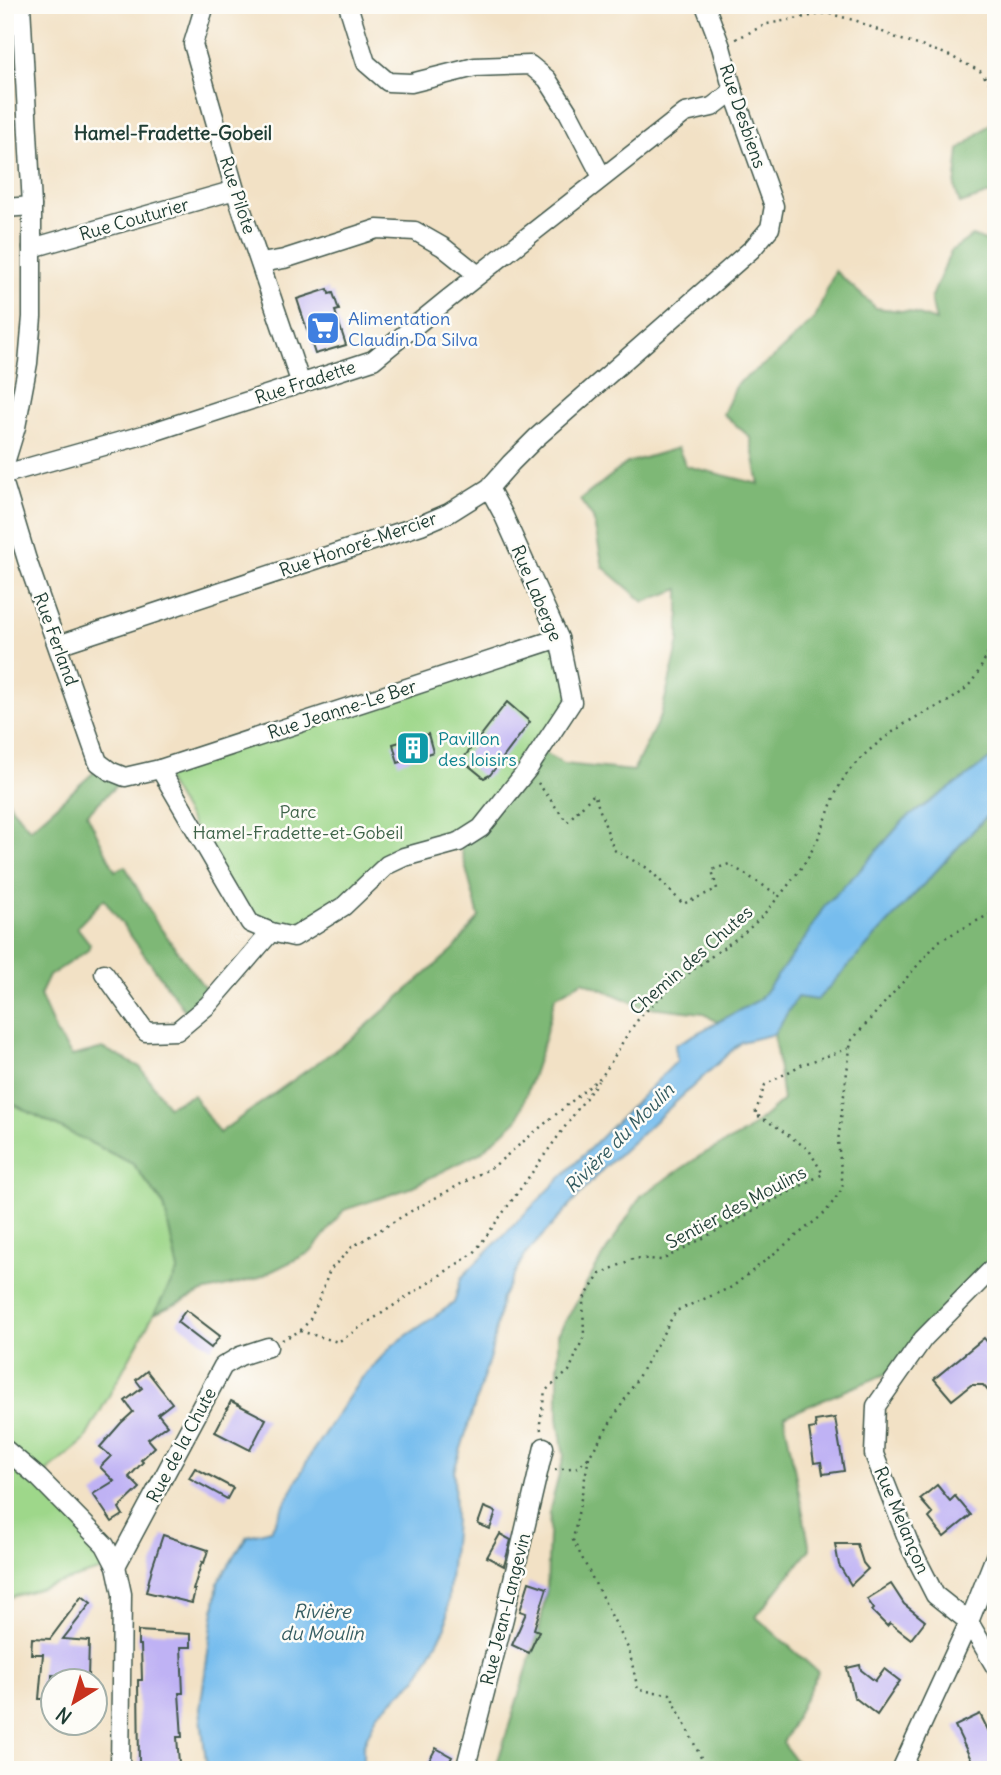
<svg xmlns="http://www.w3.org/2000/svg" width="1001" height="1775" viewBox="0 0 1001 1775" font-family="Delius,sans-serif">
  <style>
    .green { fill: #9ed78a; stroke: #5e8a5f; stroke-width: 2 }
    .forest { fill: #7eb876; stroke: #4e7a55; stroke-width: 2 }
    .water { fill: #77bdee; stroke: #4b7d91; stroke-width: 2 }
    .building { fill: #bfb2f4 }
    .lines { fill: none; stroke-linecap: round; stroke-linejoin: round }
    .minor-casing { stroke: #3f564a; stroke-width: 21 }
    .path { stroke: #3f564a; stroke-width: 2.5; stroke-dasharray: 2 5; stroke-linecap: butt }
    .minor { stroke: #fff; stroke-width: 18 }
    .labels { text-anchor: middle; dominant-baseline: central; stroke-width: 5; stroke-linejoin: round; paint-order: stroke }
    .street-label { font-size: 18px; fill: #1f3d34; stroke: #fdfcf7 }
    .shop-label { font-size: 18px; fill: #366cbe; stroke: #fdfcf7; text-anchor: start }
    .culture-label { font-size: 18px; fill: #0d838f; stroke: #fdfcf7; text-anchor: start }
    .park-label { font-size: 18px; fill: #3f644a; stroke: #fdfcf7 }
    .neighbourhood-label { font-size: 19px; font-weight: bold; fill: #1f3d34; stroke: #fdfcf7 }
    .water-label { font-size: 19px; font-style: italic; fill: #355d62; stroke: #fdfcf7 }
  </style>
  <rect width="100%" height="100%" fill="#fdfcf7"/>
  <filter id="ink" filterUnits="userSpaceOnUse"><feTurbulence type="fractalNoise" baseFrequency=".0143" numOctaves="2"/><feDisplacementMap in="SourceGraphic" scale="14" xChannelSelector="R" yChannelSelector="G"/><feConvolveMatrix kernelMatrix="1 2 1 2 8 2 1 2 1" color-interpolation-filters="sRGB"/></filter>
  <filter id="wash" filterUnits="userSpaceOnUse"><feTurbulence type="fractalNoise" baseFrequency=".00686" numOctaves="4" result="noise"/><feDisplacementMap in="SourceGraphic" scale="28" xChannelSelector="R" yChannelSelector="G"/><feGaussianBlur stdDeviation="1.57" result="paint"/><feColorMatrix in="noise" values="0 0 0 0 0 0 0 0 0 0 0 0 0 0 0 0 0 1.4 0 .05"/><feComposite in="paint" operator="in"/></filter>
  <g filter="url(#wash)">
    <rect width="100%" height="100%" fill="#f2e1c5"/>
    <g class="green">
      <polygon points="559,638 572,702 481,828 404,857 294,937 250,923 160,769"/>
      <polygon points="5,1100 133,1164 164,1206 178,1270 84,1441 39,1478 116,1566 5,1599"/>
    </g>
    <g class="forest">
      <polygon points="990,124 996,126 996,192 960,204 955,188 959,150"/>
      <polygon points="972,236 996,245 996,754 969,775 904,820 860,870 825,905 804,940 759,1000 717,1022 703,1013 641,1006 583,981 555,997 543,1045 518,1119 480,1153 407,1189 344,1210 311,1252 256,1279 203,1292 154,1314 178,1270 164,1205 133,1164 5,1100 5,793 12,808 30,829 102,765 125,777 87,814 115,871 125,866 156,922 213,999 191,1019 104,899 77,927 90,944 88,950 49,976 40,995 56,1033 72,1056 103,1048 140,1067 168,1106 193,1095 219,1133 355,1036 454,949 479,917 459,842 541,751 564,764 633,771 661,715 673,667 679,641 679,589 644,602 603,567 593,518 580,500 627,463 678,448 686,466 759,484 750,437 723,414 737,384 774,357 815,318 835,271 876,308 910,312 936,321 931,299 951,251"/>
      <polygon points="996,806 996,1160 988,1209 996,1226 996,1265 905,1366 784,1416 810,1549 756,1617 818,1672 783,1743 802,1770 495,1770 539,1631 547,1588 550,1509 564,1456 558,1418 558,1334 598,1264 641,1196 703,1154 745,1133 783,1100 774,1034 797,997 817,1000"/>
    </g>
    <polygon class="water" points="996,754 996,806 817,1000 797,997 774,1034 741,1042 602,1170 524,1256 502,1298 491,1353 454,1471 455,1521 446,1627 417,1678 377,1715 363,1746 363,1770 207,1770 200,1709 218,1582 247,1536 271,1530 312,1452 360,1380 393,1345 454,1303 461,1278 677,1061 675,1045 759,1000 804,940 825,905 860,870 904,820 969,775"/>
    <g id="blocks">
      <g class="building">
        <polygon points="328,289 329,294 333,293 339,310 335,311 346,345 315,354 297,299"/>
        <polygon points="507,702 530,722 490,775 484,778 462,760"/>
        <polygon points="428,734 433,752 398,763 393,744"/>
        <polygon points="186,1310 220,1336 211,1348 177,1322"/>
        <polygon points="984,1338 996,1353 996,1400 983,1385 971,1385 952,1400 934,1379"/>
        <polygon points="147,1371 172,1403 158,1414 167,1425 148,1439 155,1447 141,1460 143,1462 129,1477 140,1488 119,1508 123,1515 112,1522 93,1494 114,1481 100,1467 111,1456 100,1447 121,1423 133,1412 125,1401 142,1388 136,1380"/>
        <polygon points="231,1401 266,1419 250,1450 215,1432"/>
        <polygon points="835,1418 844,1471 823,1474 821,1462 814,1463 809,1429 816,1428 815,1421"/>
        <polygon points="195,1468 233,1488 227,1499 189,1478"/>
        <polygon points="937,1485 950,1501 955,1496 971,1515 944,1537 929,1518 933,1514 920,1499"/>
        <polygon points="484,1507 496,1512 490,1529 478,1524"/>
        <polygon points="500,1534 511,1540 504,1566 487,1557"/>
        <polygon points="163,1535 208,1550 204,1563 202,1562 193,1590 195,1590 192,1603 146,1592 152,1568"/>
        <polygon points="835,1544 857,1544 863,1563 868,1569 851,1585 839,1565"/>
        <polygon points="529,1582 547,1588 534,1629 539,1631 529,1653 512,1645 526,1613 520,1611"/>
        <polygon points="891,1584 904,1604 925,1621 911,1639 890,1623 887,1626 872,1611 874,1609 867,1599"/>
        <polygon points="82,1596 91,1603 63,1639 89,1641 88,1678 52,1675 52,1699 39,1699 43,1654 31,1654 32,1638 50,1639"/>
        <polygon points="138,1631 191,1634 191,1647 181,1647 183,1693 179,1693 182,1737 177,1737 179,1763 139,1765 138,1680 142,1680 141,1645 138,1645"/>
        <polygon points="860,1665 861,1670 875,1681 884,1669 900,1681 877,1715 854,1697 847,1668"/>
        <polygon points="980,1714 996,1746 996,1770 976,1770 955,1726"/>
        <polygon points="436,1748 452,1757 445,1770 424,1770"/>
      </g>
    </g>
  </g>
  <g filter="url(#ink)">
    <use href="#blocks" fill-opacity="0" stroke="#3f564a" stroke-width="2"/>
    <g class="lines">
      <g class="minor-casing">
        <g id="minor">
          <polyline points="205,5 193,44 235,190 301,384"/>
          <polyline points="348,5 366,63 388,82 411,83 475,67 530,65 547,79 568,112 602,177"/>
          <polyline points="5,208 32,206"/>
          <polyline points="32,248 235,190"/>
          <polyline points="261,263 284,259 377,229 415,231 443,247 478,275"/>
          <polyline points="5,463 16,427 28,363 32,317 32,206 21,5"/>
          <polyline points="5,474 150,433 373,360 448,299 685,113 712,107 733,91"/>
          <polyline points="5,487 27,560 98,762 110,771 125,777 160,769 559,638"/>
          <polyline points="58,645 421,525 449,513 489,488 511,463 536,438 752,249 770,228 774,206 733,91 721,47 705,5"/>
          <polyline points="160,769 250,923 271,932 294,937 344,906 387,865 404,857 459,842 481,828 528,769 572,702 559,638 503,514 489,488"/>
          <polyline points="104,973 146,1032 177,1031 208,1005 271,932"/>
          <polyline points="996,1265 923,1339 876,1406 874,1454 911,1548 935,1595 969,1622 996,1668"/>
          <polyline points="5,1449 39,1478 105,1545 116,1566 122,1594 120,1770"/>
          <polyline points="116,1566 223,1366 240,1356 268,1347"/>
          <polyline points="465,1770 504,1618 544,1447"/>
          <polyline points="901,1770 969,1622 996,1554"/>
        </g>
      </g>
      <g class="path">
        <polyline points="736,39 767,24 827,13 857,21 899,39 946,54 980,71 992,86 996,88"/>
        <polyline points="996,529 992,534 996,539"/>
        <polyline points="538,783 567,822 594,794 614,850 649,869 683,904 717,889 712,870 729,864 780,896"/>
        <polyline points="300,1331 338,1342 474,1253 598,1081"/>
        <path d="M 282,1340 L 300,1331 L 309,1321 L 316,1307 L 330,1270 L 352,1247 L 413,1210 L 494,1166 L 602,1076 C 616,1056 626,1032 643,1014 C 664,993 688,973 712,956 C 735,939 750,931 769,908 C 789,885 808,862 820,834 C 829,813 834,790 849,771 C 866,750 896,728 920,715 C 938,706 954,701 969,685 C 982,670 988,651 996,633"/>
        <polyline points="541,1430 540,1423 545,1391 569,1371 584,1336 583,1300 600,1274 635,1258 662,1260 823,1174 809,1150 777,1127 755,1114 765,1085 801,1065 850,1048"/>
        <polyline points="589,1457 573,1540 629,1650 638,1690 670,1694 707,1770"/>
        <polyline points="555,1470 578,1467 589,1457 630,1391 676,1311 732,1287 825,1213 843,1188 838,1141 851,1041 939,941 996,911"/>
      </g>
      <use href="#minor" class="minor"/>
    </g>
  </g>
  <defs>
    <g id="supermarket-square" transform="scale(1.75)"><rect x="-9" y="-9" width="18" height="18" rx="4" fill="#3f7fe0" stroke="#fdfcf7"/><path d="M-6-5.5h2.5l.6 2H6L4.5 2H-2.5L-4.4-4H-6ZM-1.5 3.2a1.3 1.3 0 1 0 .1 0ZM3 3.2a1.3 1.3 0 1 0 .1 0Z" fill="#fff"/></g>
    <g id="building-square" transform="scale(1.75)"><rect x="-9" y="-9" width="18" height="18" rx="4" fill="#0f9aa8" stroke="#fdfcf7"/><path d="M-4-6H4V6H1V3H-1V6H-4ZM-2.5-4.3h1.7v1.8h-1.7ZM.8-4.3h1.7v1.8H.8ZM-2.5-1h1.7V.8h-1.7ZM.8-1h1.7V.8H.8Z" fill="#fff"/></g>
  </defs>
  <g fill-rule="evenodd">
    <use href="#supermarket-square" x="323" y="328"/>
    <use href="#building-square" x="413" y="748"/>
  </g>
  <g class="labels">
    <g class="street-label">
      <text transform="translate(743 116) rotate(71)">Rue Desbiens</text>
      <text transform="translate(238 195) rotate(72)">Rue Pilote</text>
      <text transform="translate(134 219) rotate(-16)">Rue Couturier</text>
      <text transform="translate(305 382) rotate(-18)">Rue Fradette</text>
      <text transform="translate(358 544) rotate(-19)">Rue Honoré-Mercier</text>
      <text transform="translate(537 593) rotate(67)">Rue Laberge</text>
      <text transform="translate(56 639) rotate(70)">Rue Ferland</text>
      <text transform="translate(342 709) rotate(-18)">Rue Jeanne-Le Ber</text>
      <text transform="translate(691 960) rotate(-41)">Chemin des Chutes</text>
      <text transform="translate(736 1207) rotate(-28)">Sentier des Moulins</text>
      <text transform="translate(181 1445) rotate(-62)">Rue de la Chute</text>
      <text transform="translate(902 1520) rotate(67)">Rue Melançon</text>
      <text transform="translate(505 1609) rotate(-76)">Rue Jean-Langevin</text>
    </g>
    <g class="shop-label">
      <text x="348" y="318">Alimentation<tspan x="348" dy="21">Claudin Da Silva</tspan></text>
    </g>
    <g class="culture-label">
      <text x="438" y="738">Pavillon<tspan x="438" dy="21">des loisirs</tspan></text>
    </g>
    <g class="park-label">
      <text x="298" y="811">Parc<tspan x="298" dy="21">Hamel-Fradette-et-Gobeil</tspan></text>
    </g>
    <g class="neighbourhood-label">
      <text x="173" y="133">Hamel-Fradette-Gobeil</text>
    </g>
    <g class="water-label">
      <text transform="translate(619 1138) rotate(-45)">Rivière du Moulin</text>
      <text x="322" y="1611">Rivière<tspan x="322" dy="22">du Moulin</tspan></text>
    </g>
  </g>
  <rect width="1001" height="1775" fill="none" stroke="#fdfcf7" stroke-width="28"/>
  <g transform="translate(74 1702) rotate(217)"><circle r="33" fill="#fdfcf7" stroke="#a4b0a9" stroke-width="2"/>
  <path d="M0-5L12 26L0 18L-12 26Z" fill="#c8321e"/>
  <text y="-10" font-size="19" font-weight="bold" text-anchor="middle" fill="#1f3d34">N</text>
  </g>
</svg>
